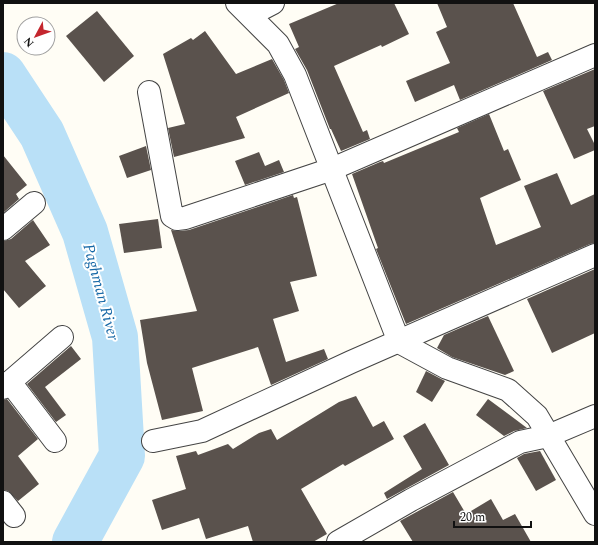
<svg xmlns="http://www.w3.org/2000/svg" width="598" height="545" viewBox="0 0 598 545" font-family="Spectral,serif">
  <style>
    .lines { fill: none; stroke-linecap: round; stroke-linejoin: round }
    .river { stroke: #b9e0f7; stroke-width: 46 }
    .building { fill: #5a524d }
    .minor-casing { stroke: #444; stroke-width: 24 }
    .minor { stroke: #fff; stroke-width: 22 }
    .labels { text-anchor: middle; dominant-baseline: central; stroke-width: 4; stroke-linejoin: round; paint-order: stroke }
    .water-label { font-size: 16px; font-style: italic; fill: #1768a6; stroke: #fff }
  </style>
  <rect width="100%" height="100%" fill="#fffdf5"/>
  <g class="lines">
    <polyline class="river" points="3,75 42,134 85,232 115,337 122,456 75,542"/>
  </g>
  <g class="building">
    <polygon points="339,3 394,3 409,34 382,47 381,45 334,66 363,132 367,130 370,139 341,151 331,129 330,129 307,70 295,49 299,47 289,24"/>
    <polygon points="437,3 513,3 537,57 548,52 552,60 460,100 454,85 415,102 406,81 450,63 436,32 447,27"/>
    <polygon points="97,11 134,56 104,82 66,36"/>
    <polygon points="205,31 236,74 272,59 284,80 289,93 236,117 245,138 174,157 168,128 185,124 163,54 191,38 193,40"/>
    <polygon points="595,69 595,126 587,129 595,145 595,150 574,159 543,91"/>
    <polygon points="489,114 504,151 508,149 521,180 480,198 496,245 541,227 524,186 557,173 571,205 595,194 595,243 590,244 406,324 376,249 378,248 352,174 380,162 383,161 384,163 459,132 457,128"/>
    <polygon points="146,146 151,170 127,178 119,156"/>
    <polygon points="259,152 265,166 279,160 284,172 245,185 235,161"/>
    <polygon points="3,155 27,185 16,194 19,199 3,213"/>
    <polygon points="293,195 294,198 297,197 317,276 290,282 299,311 273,319 286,362 324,349 328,359 271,385 258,347 192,368 203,411 162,420 147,363 140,320 197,311 171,230 179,231 189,230"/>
    <polygon points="158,219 162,248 124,253 119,224"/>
    <polygon points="33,220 50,245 25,261 46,286 19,308 3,289 3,241 11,239"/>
    <polygon points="595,269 595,333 552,353 527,299"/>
    <polygon points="488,316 514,371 505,375 452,357 437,348 444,335"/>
    <polygon points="71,346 81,359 45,387 66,415 56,422 27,384"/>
    <polygon points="426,371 445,381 432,402 416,392"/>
    <polygon points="356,396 373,427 384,421 394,439 345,466 343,464 301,489 327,534 313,542 253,542 248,526 206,539 199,518 162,530 152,500 186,489 176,456 196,451 198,455 228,444 233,449 259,433 271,429 277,440 339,402"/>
    <polygon points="7,399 38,439 18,456 39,484 18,501 8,491 3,490 3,400"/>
    <polygon points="488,399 527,428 514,431 504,436 476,415"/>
    <polygon points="425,423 449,465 387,499 384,493 422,469 403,436"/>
    <polygon points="540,451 556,480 536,491 517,458 524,454"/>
    <polygon points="453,492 466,514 491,499 503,520 515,514 531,542 413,542 400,521"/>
  </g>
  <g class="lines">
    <g class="minor-casing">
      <g id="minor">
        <polyline points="237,3 278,44 295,75 399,342 447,368 508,390 537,416 595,514"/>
        <polyline points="250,15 273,3"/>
        <polyline points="149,92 172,216 177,219 185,218 332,169 595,55"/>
        <polyline points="3,229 34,203"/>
        <polyline points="10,382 55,441"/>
        <polyline points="3,388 62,337"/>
        <polyline points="153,441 202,431 351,362 595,255"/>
        <polyline points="3,502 14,516"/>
        <polyline points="338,542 411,500 520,442 548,436 595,416"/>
      </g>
    </g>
    <use href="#minor" class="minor"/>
  </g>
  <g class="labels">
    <g class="water-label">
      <text transform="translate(101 292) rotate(75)">Paghman River</text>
    </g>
  </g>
  <rect width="598" height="545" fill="none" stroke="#111111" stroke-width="8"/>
  <g transform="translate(36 36) rotate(229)"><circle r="19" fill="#ffffff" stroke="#a0a0a0"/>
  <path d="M0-3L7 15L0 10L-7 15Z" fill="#c4262e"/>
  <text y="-6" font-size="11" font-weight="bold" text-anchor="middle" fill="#111111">N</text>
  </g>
  <path d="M454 521v6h77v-6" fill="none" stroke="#111111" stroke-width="2"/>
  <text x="460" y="521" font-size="12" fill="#111111" stroke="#ffffff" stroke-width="3" paint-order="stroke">20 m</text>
</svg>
